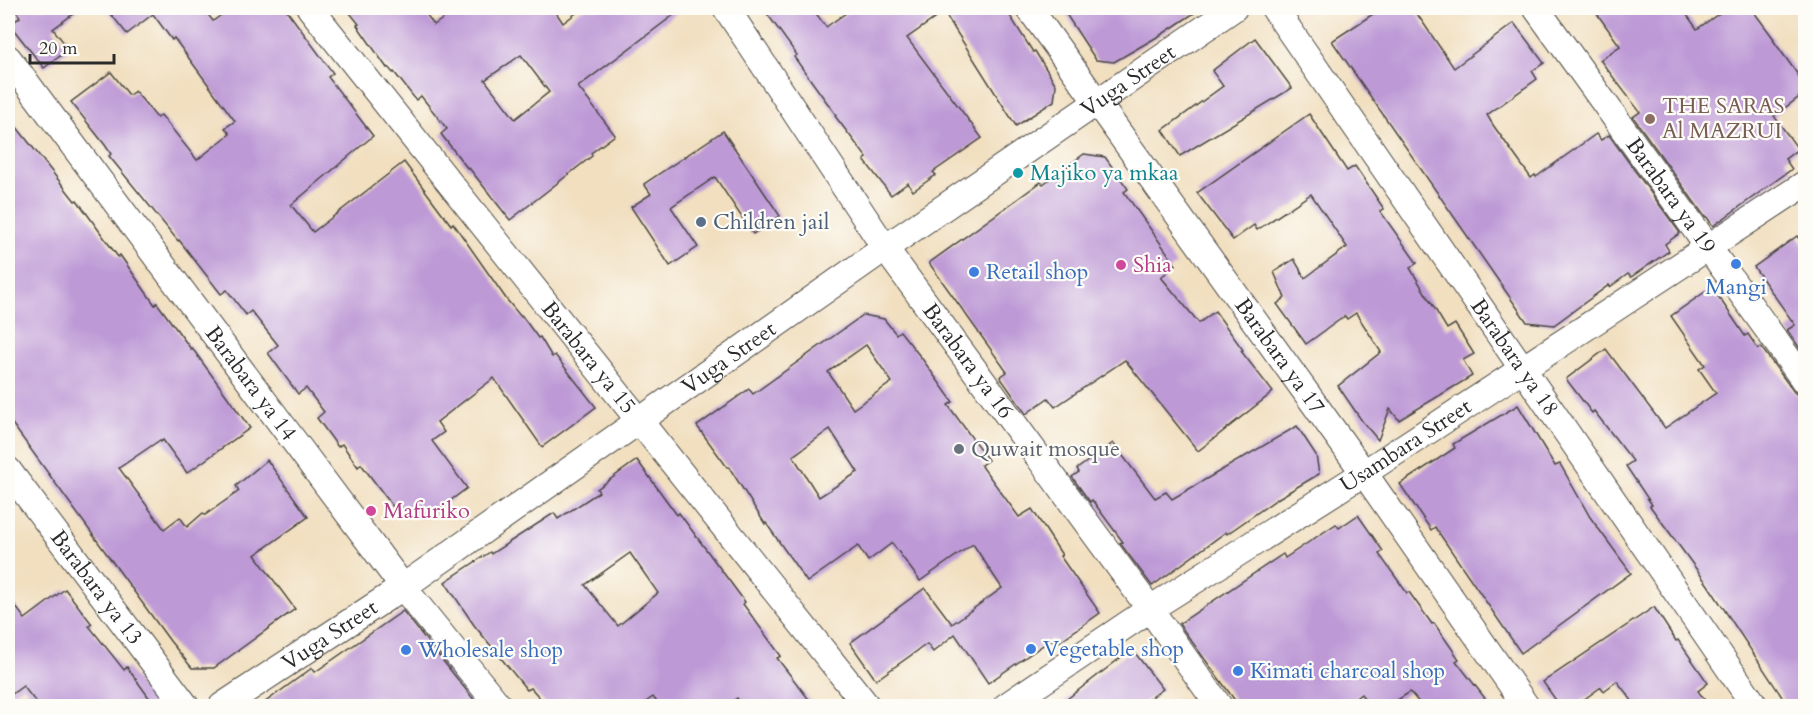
<svg xmlns="http://www.w3.org/2000/svg" width="1813" height="714" viewBox="0 0 1813 714" font-family="Cardo,serif">
  <style>
    .building { fill: #bd99d6; fill-rule: evenodd }
    .lines { fill: none; stroke-linecap: round; stroke-linejoin: round }
    .minor-casing { stroke: #494641; stroke-width: 28 }
    .minor { stroke: #fff; stroke-width: 26 }
    .education-dot { fill: #8d6e63; stroke: #fdfcf7; stroke-width: 2 }
    .culture-dot { fill: #0f9aa8; stroke: #fdfcf7; stroke-width: 2 }
    .service-dot { fill: #5c6f8a; stroke: #fdfcf7; stroke-width: 2 }
    .shop-dot { fill: #3f7fe0; stroke: #fdfcf7; stroke-width: 2 }
    .hotel-dot { fill: #d1479c; stroke: #fdfcf7; stroke-width: 2 }
    .worship-dot { fill: #6b7280; stroke: #fdfcf7; stroke-width: 2 }
    .labels { text-anchor: middle; dominant-baseline: central; stroke-width: 4.5; stroke-linejoin: round; paint-order: stroke }
    .street-label { font-size: 22px; fill: #2b2b2b; stroke: #fdfcf7 }
    .education-label { font-size: 22px; fill: #785e54; stroke: #fdfcf7; text-anchor: start }
    .culture-label { font-size: 22px; fill: #0d838f; stroke: #fdfcf7; text-anchor: start }
    .service-label { font-size: 22px; fill: #4e5e75; stroke: #fdfcf7; text-anchor: start }
    .hotel-label { font-size: 22px; fill: #b23c85; stroke: #fdfcf7; text-anchor: start }
    .shop-label { font-size: 22px; fill: #366cbe; stroke: #fdfcf7; text-anchor: start }
    .worship-label { font-size: 22px; fill: #5b616d; stroke: #fdfcf7; text-anchor: start }
  </style>
  <rect width="100%" height="100%" fill="#fdfcf7"/>
  <filter id="ink" filterUnits="userSpaceOnUse"><feTurbulence type="fractalNoise" baseFrequency=".0167" numOctaves="2"/><feDisplacementMap in="SourceGraphic" scale="12" xChannelSelector="R" yChannelSelector="G"/><feConvolveMatrix kernelMatrix="1 2 1 2 8 2 1 2 1" color-interpolation-filters="sRGB"/></filter>
  <filter id="wash" filterUnits="userSpaceOnUse"><feTurbulence type="fractalNoise" baseFrequency=".008" numOctaves="4" result="noise"/><feDisplacementMap in="SourceGraphic" scale="24" xChannelSelector="R" yChannelSelector="G"/><feGaussianBlur stdDeviation="1.35" result="paint"/><feColorMatrix in="noise" values="0 0 0 0 0 0 0 0 0 0 0 0 0 0 0 0 0 1.4 0 .05"/><feComposite in="paint" operator="in"/></filter>
  <g filter="url(#wash)">
    <rect width="100%" height="100%" fill="#f1dfc0"/>
    <g id="blocks">
      <g class="building">
        <polygon points="14,8 81,8 53,29 69,49 44,68 10,25 20,17"/>
        <polygon points="106,8 203,8 213,21 231,8 285,8 333,73 328,77 373,136 291,205 313,232 404,162 451,225 453,223 507,300 521,317 522,316 538,338 540,337 552,357 555,355 596,407 542,447 494,378 437,422 444,432 432,441 467,488 434,513 394,508 361,464 358,467 342,444 338,447 317,418 324,412 306,388 298,394 268,353 278,345 251,311 246,315 227,290 221,294 179,240 178,241 109,156 111,154 105,145 71,102 111,72 129,95 135,91 157,118 161,115 197,160 230,134 225,128 235,121 174,38 172,40 153,14 127,34"/>
        <path d="M 346,8 L 422,8 L 434,25 L 458,8 L 464,16 L 476,8 L 553,8 L 563,23 L 583,8 L 683,8 L 578,87 L 615,135 L 591,153 L 592,156 L 510,220 L 469,168 L 468,169 L 441,134 L 447,129 L 421,96 L 416,100 L 394,72 L 393,73 L 388,67 L 387,68 L 357,25 L 359,24 ZM 521,55 L 549,92 L 515,119 L 485,80 Z"/>
        <polygon points="763,8 812,8 826,27 853,8 1005,8 1033,52 1035,51 1056,85 1054,101 1016,126 944,12 907,38 982,138 933,172 936,175 913,191 908,183 891,195 864,160 867,158 835,116 836,115 794,57 797,55"/>
        <polygon points="1062,8 1202,8 1164,33 1114,62 1096,60"/>
        <polygon points="1382,8 1413,8 1454,68 1514,23 1544,63 1532,71 1537,79 1487,115 1493,125 1531,178 1535,175 1536,177 1596,134 1601,140 1609,135 1680,233 1665,244 1669,251 1631,277 1628,274 1610,287 1609,285 1554,325 1527,322 1332,41"/>
        <polygon points="1593,8 1682,8 1697,29 1727,8 1751,8 1774,39 1773,40 1806,86 1806,92 1774,116 1798,149 1785,159 1792,169 1713,226 1706,216 1705,217 1633,117 1640,112 1600,60 1620,46"/>
        <polygon points="1255,38 1292,88 1180,156 1163,130 1223,86 1212,71"/>
        <polygon points="1309,114 1347,171 1355,166 1384,209 1380,211 1417,263 1410,268 1447,329 1455,324 1474,354 1463,360 1472,376 1399,420 1390,409 1378,440 1362,421 1338,386 1381,352 1356,313 1347,319 1345,316 1306,344 1277,304 1285,298 1274,272 1294,259 1305,278 1347,247 1311,194 1257,230 1254,225 1233,240 1197,193"/>
        <polygon points="8,116 75,201 77,200 118,257 120,255 155,305 157,303 191,349 192,348 250,428 187,473 163,440 161,442 160,440 119,468 164,529 180,517 187,527 203,513 205,515 239,491 236,486 267,460 308,517 255,555 295,609 214,668 192,668 170,641 8,418"/>
        <polygon points="723,131 780,216 753,234 715,177 671,207 698,247 670,266 631,207 651,194 644,184"/>
        <polygon points="1084,154 1105,157 1128,189 1124,192 1176,265 1161,277 1199,323 1215,311 1243,350 1241,351 1273,392 1198,451 1125,360 1055,407 1048,398 1026,414 1000,377 1007,372 929,263 1041,182 1043,184"/>
        <polygon points="1797,236 1806,248 1806,357 1787,330 1795,325 1754,267"/>
        <polygon points="1712,287 1745,336 1748,334 1758,349 1761,347 1794,392 1799,396 1806,398 1806,706 1788,706 1708,585 1650,506 1652,505 1626,466 1633,461 1594,411 1592,413 1566,379 1606,349 1665,428 1716,393 1699,369 1705,365 1671,316"/>
        <path d="M 863,315 L 884,319 L 896,334 L 900,331 L 923,360 L 953,402 L 948,405 L 988,460 L 981,465 L 1019,517 L 1032,509 L 1062,555 L 1060,556 L 1100,613 L 1056,644 L 1052,639 L 988,683 L 955,634 L 933,652 L 927,644 L 876,680 L 850,643 L 925,588 L 952,624 L 1002,588 L 973,544 L 920,581 L 892,543 L 868,561 L 858,546 L 807,582 L 766,523 L 765,524 L 729,467 L 727,467 L 697,426 L 749,389 L 753,394 ZM 866,345 L 892,382 L 853,409 L 828,372 ZM 830,429 L 858,472 L 819,497 L 793,456 Z"/>
        <polygon points="1518,405 1555,466 1560,464 1590,517 1631,573 1521,653 1435,527 1431,530 1400,484 1455,448 1453,444"/>
        <polygon points="1297,426 1316,455 1319,474 1277,499 1227,534 1226,532 1152,586 1120,543 1123,542 1092,500 1090,502 1072,477 1079,472 1077,469 1113,443 1155,498 1166,492 1172,499"/>
        <path d="M 637,460 L 677,515 L 679,513 L 745,602 L 743,604 L 781,656 L 777,658 L 814,706 L 743,706 L 737,698 L 725,706 L 660,706 L 653,697 L 640,706 L 547,706 L 531,688 L 527,690 L 474,625 L 445,582 L 490,552 L 491,554 L 554,513 L 558,519 L 599,492 L 597,489 ZM 630,553 L 658,593 L 618,626 L 585,585 Z"/>
        <polygon points="1358,515 1383,551 1379,554 1407,593 1409,592 1432,624 1434,623 1459,659 1456,661 1491,706 1422,706 1410,692 1388,706 1370,706 1361,694 1345,706 1239,706 1179,624 1283,554 1285,558 1336,524 1339,528"/>
        <polygon points="65,589 92,624 89,626 124,670 127,667 155,706 39,706 23,686 8,697 8,596 25,619"/>
        <polygon points="1654,607 1676,641 1678,640 1708,683 1698,691 1709,706 1636,706 1617,681 1604,691 1601,687 1575,706 1560,706 1543,682"/>
        <polygon points="403,611 479,706 260,706 312,668 315,672"/>
        <polygon points="1132,649 1163,689 1139,706 1058,706"/>
      </g>
    </g>
  </g>
  <g filter="url(#ink)">
    <use href="#blocks" fill-opacity="0" stroke="#494641" stroke-width="1.5"/>
    <g class="lines">
      <g class="minor-casing">
        <g id="minor">
          <path id="s1" d="M 310,8 L 867,706"/>
          <path id="s2" d="M 726,8 L 885,248 L 1150,609 L 1219,706"/>
          <path id="s3" d="M 1029,8 L 1364,473 L 1526,706"/>
          <path id="s4" d="M 1274,8 L 1755,706"/>
          <path id="s5" d="M 1536,8 L 1806,383"/>
          <path id="s6" d="M 8,58 L 403,587 L 499,706"/>
          <path id="s7" d="M 8,470 L 186,706"/>
          <path id="s8" d="M 222,706 L 403,587 L 885,248 L 1234,8"/>
          <path id="s9" d="M 1006,706 L 1150,609 L 1364,473 L 1806,183"/>
        </g>
      </g>
      <use href="#minor" class="minor"/>
    </g>
  </g>
  <circle class="education-dot" cx="1650" cy="119" r="6"/>
  <circle class="culture-dot" cx="1018" cy="173" r="6"/>
  <circle class="service-dot" cx="701" cy="222" r="6"/>
  <g class="shop-dot">
    <circle cx="1736" cy="264" r="6"/>
    <circle cx="974" cy="272" r="6"/>
    <circle cx="1031" cy="649" r="6"/>
    <circle cx="406" cy="650" r="6"/>
    <circle cx="1238" cy="671" r="6"/>
  </g>
  <g class="hotel-dot">
    <circle cx="1121" cy="265" r="6"/>
    <circle cx="371" cy="511" r="6"/>
  </g>
  <circle class="worship-dot" cx="959" cy="449" r="6"/>
  <g class="labels">
    <g class="street-label">
      <text stroke="none"><textPath href="#s8" startOffset="1101">Vuga Street</textPath></text>
      <text stroke="none"><textPath href="#s5" startOffset="231">Barabara ya 19</textPath></text>
      <text stroke="none"><textPath href="#s3" startOffset="429">Barabara ya 17</textPath></text>
      <text stroke="none"><textPath href="#s1" startOffset="447">Barabara ya 15</textPath></text>
      <text stroke="none"><textPath href="#s4" startOffset="424">Barabara ya 18</textPath></text>
      <text stroke="none"><textPath href="#s8" startOffset="615">Vuga Street</textPath></text>
      <text stroke="none"><textPath href="#s2" startOffset="428">Barabara ya 16</textPath></text>
      <text stroke="none"><textPath href="#s6" startOffset="406">Barabara ya 14</textPath></text>
      <text stroke="none"><textPath href="#s9" startOffset="477">Usambara Street</textPath></text>
      <text stroke="none"><textPath href="#s7" startOffset="147">Barabara ya 13</textPath></text>
      <text stroke="none"><textPath href="#s8" startOffset="129">Vuga Street</textPath></text>
    </g>
    <g class="education-label">
      <text x="1662" y="106">THE SARAS<tspan x="1662" dy="25">Al MAZRUI</tspan></text>
    </g>
    <g class="culture-label">
      <text x="1030" y="173">Majiko ya mkaa</text>
    </g>
    <g class="service-label">
      <text x="713" y="222">Children jail</text>
    </g>
    <g class="hotel-label">
      <text x="1133" y="265">Shia</text>
      <text x="383" y="511">Mafuriko</text>
    </g>
    <g class="shop-label">
      <text x="986" y="272">Retail shop</text>
      <text x="1736" y="287" text-anchor="middle">Mangi</text>
      <text x="1043" y="649">Vegetable shop</text>
      <text x="418" y="650">Wholesale shop</text>
      <text x="1250" y="671">Kimati charcoal shop</text>
    </g>
    <g class="worship-label">
      <text x="971" y="449">Quwait mosque</text>
    </g>
  </g>
  <rect width="1813" height="714" fill="none" stroke="#fdfcf7" stroke-width="30"/>
  <path d="M30 54v9h84v-9" fill="none" stroke="#2b2b2b" stroke-width="3"/>
  <text x="39" y="54" font-size="18" fill="#2b2b2b" stroke="#fdfcf7" stroke-width="4.5" paint-order="stroke">20 m</text>
</svg>
